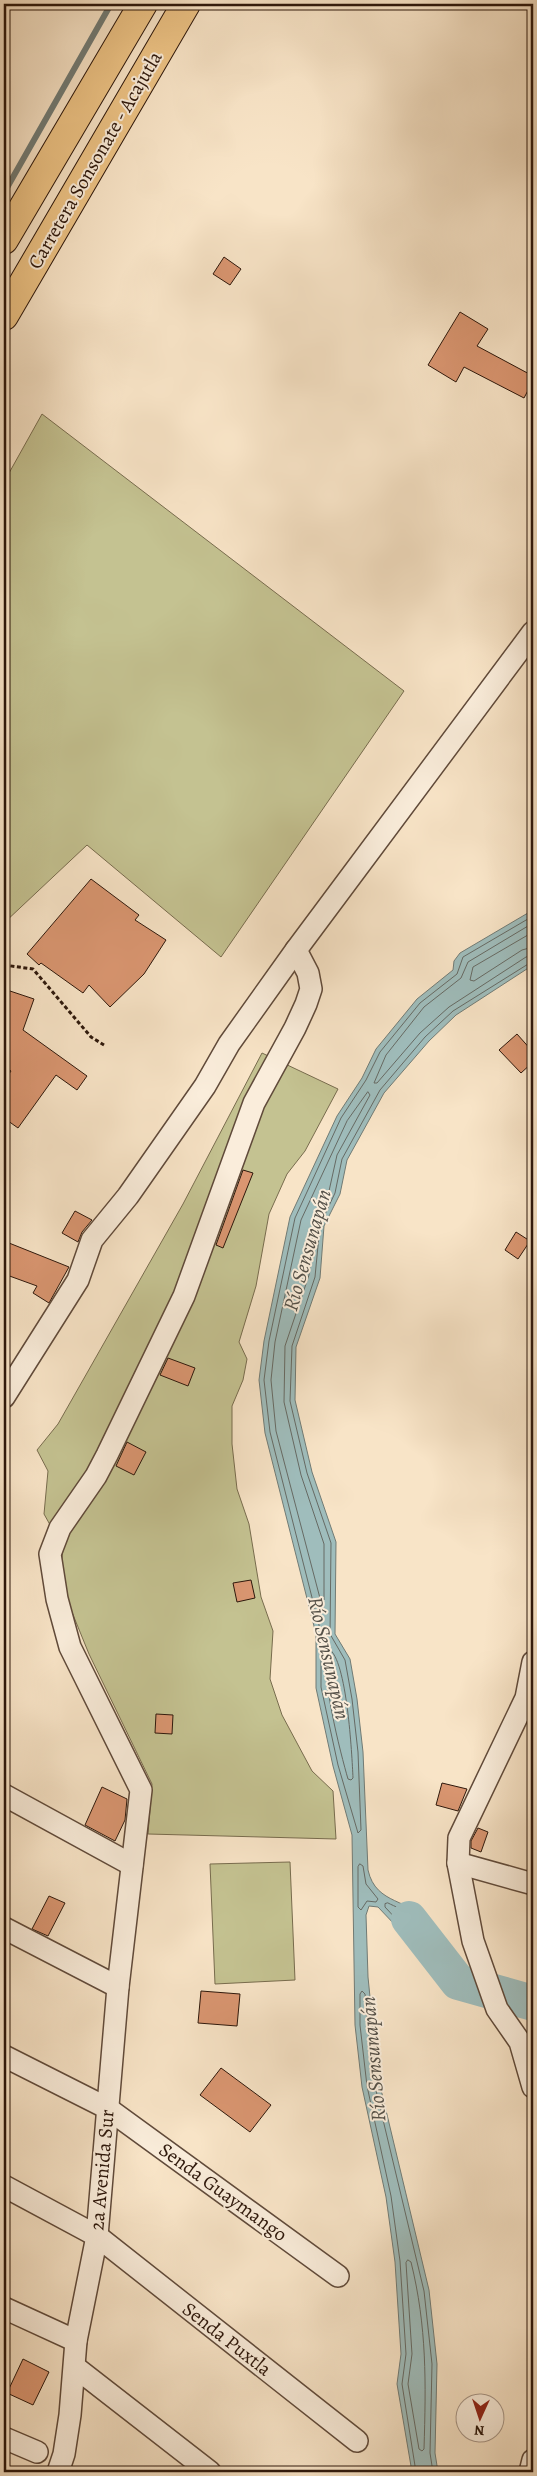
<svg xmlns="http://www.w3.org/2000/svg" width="537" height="2476" viewBox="0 0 537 2476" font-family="Alegreya,serif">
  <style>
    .green { fill: #c4c291; stroke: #786c4e }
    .water { fill: #9fbdbc; stroke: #717b75 }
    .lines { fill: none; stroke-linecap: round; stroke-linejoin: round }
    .shore { stroke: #666a64; stroke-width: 1 }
    .stream { stroke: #717b75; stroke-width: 6 }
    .river { stroke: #9fbdbc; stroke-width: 36 }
    .building { fill: #da9671; stroke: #2d170b }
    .minor-casing { stroke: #604a3a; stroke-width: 24 }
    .highway-casing { stroke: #2d170b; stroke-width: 30 }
    .path { stroke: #2d170b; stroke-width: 3; stroke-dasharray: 4 2.5; stroke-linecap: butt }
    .minor { stroke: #faeddb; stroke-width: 21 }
    .highway { stroke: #ecc284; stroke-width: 28 }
    .labels { text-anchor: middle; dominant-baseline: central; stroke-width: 4; stroke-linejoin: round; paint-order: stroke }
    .street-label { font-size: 20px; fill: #2d170b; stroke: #faeddb }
    .water-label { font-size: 21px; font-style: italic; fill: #555149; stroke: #faeddb }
  </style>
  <rect width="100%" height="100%" fill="#f8e4c7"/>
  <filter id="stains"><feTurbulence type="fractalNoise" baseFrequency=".004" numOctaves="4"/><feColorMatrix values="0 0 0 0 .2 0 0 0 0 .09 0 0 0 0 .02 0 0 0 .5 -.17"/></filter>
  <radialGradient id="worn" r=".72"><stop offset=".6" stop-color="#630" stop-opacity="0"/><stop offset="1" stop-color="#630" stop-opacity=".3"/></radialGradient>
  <g class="green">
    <polygon points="42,414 404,691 221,957 87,845 4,923 4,482"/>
    <polygon points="262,1053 338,1089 305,1151 287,1174 269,1214 256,1286 239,1342 247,1359 243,1380 232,1406 232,1444 237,1489 249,1524 261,1597 273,1631 270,1679 282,1715 312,1771 333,1791 336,1839 148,1834 152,1784 89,1654 67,1600 61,1568 63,1548 44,1514 48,1471 37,1450 58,1424 183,1204"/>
    <polygon points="290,1862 295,1980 215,1984 210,1864"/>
  </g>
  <path class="water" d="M 533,910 L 533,965 L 456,1015 L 429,1041 L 384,1093 L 347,1160 L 340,1194 L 324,1226 L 320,1278 L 296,1347 L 295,1400 L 312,1472 L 336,1542 L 335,1634 L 350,1659 L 357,1699 L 363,1752 L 368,1870 C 376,1906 411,1898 428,1923 C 434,1931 436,1947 439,1957 L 426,1945 L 396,1926 L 378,1907 L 369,1906 L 366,1915 L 368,1977 L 378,2077 L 429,2290 L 437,2364 L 435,2453 L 438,2472 L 412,2472 L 397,2384 L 401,2354 L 395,2262 L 386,2197 L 362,2087 L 355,2025 L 352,1835 L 333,1766 L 316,1688 L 316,1634 L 265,1433 L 259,1380 L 264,1341 L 290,1217 L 337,1116 L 362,1078 L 376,1049 L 417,999 L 453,970 L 454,961 L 460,953 Z"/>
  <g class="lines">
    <g class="shore">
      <polyline points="533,916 463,957 457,974 420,1003 380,1052 366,1080 341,1118 295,1218 269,1341 264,1380 270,1432 321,1633 321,1687 338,1765 358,1833 361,1830 358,1752 352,1699 345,1660 330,1634 331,1543 307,1473 290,1401 292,1346 315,1277 320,1225 335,1193 342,1159 380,1090 425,1037 453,1011 533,961"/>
      <polyline points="533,923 468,962 461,978 424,1007 386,1055 374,1083 377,1083 420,1033 449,1007 526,957 533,955"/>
      <polyline points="533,932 473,967 470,980 474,981 522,950 533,947"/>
      <polygon points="368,1092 370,1095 337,1155 329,1191 314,1222 309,1275 285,1346 284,1402 301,1475 324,1544 324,1600 321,1602 276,1431 271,1380 275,1342 301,1220 347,1121"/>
      <path d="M 329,1649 C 347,1659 352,1755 353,1778 L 351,1780 L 348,1779 C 341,1755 318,1667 329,1649 Z"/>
      <polygon points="360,1864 363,1866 366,1884 378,1899 376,1902 367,1901 361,1910 358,1907 358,1867"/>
      <path d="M 388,1903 C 402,1910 426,1918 426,1936 L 423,1937 L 399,1922 L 385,1907 L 385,1904 Z"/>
      <path d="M 408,2260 L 411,2262 C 427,2327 426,2383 424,2449 L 422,2451 L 419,2449 L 408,2384 L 412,2354 L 406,2263 Z"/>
      <polyline points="416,2472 402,2384 406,2354 400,2261 391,2196 367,2086 360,2025 360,1994 362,1991 365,1994 373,2078 424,2291 432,2364 430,2453 433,2472"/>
    </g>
    <polyline class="stream" points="4,193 111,4"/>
    <polyline class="river" points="409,1919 458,1982 533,2003"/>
  </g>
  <g class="building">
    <polygon points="224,257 241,269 230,285 213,274"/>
    <polygon points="460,312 488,329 477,346 533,376 533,381 524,398 464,367 456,382 428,365"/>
    <polygon points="91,879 139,915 135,920 166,940 144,974 110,1007 89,985 83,993 41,963 39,965 27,954"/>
    <polygon points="4,989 34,999 23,1030 87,1076 77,1090 56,1075 18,1128 4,1118 4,1081 11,1071 4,1066"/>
    <polygon points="517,1034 533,1052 533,1062 521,1073 499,1050"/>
    <polygon points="243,1170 253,1173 223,1248 216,1245"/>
    <polygon points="75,1211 92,1220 82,1232 78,1242 62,1233"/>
    <polygon points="516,1232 530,1241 518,1259 505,1250"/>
    <polygon points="4,1241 69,1267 49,1303 33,1293 37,1286 4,1274"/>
    <polygon points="168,1358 195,1368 188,1386 160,1375"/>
    <polygon points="127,1442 146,1452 134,1475 116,1466"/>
    <polygon points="251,1580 255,1598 237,1602 233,1583"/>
    <polygon points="156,1714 173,1715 172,1734 155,1733"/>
    <polygon points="442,1783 467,1789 458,1811 436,1805"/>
    <polygon points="102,1787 127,1799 125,1820 115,1841 85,1825"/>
    <polygon points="478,1828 488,1832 481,1852 471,1848 471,1841"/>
    <polygon points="49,1896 65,1903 48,1936 32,1929"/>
    <polygon points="201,1991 240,1994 237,2026 198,2023"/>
    <polygon points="221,2068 271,2105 250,2132 200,2095"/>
    <polygon points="23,2359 49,2372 33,2405 7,2393"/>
  </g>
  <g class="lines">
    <g class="minor-casing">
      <g id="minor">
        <polyline points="4,1397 78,1280 92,1240 128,1196 205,1086 229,1044 296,950 533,632"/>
        <polyline points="533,1662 526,1698 459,1838 458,1863 473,1941 497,2009 520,2042 533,2087"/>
        <polyline points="4,1795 132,1865"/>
        <polyline points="458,1863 533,1884"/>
        <polyline points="4,1928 118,1987"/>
        <polyline points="4,2056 107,2108 338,2276"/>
        <polyline points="4,2186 97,2236 357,2441"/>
        <polyline points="4,2308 76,2341"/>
        <polyline points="75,2367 210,2472"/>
        <polyline points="4,2438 37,2452"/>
        <polyline points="58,2472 64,2454 70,2415 76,2341 97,2236 118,1987 141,1790 70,1647 57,1599 50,1554 60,1528 96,1476 107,1455 184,1296 254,1103 295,1028 306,1004 311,989 308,973 296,950"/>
        <polyline points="530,2472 533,2460"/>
      </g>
    </g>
    <g class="highway-casing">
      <g id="highway">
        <polyline points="4,240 143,4"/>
        <polyline points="4,316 186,4"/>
      </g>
    </g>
    <polyline class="path" points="4,965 33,969 91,1037 104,1045"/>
    <use href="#minor" class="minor"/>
    <use href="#highway" class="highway"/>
  </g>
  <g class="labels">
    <g class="street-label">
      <text transform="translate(95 160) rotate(-60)">Carretera Sonsonate - Acajutla</text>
      <text transform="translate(102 2170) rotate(-85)">2a Avenida Sur</text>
      <text transform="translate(223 2192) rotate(36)">Senda Guaymango</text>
      <text transform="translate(227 2339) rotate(38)">Senda Puxtla</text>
    </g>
    <g class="water-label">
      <text transform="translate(307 1250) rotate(-74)">Río Sensunapán</text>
      <text transform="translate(329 1658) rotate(77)">Río Sensunapán</text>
      <text transform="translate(373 2059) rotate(-95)">Río Sensunapán</text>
    </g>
  </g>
  <rect width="537" height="2476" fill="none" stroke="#f8e4c7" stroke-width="20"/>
  <rect x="5" y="5" width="527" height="2466" fill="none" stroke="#2d170b" stroke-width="2.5"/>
  <rect x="10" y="10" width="517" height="2456" fill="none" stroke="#2d170b"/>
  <g transform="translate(480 2418) rotate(183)"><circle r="24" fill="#faeddb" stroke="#a89788"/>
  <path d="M0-4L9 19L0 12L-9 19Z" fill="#8f2418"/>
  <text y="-8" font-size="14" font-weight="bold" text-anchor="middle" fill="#2d170b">N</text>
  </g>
  <rect width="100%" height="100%" filter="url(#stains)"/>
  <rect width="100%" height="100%" fill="url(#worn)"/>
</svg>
